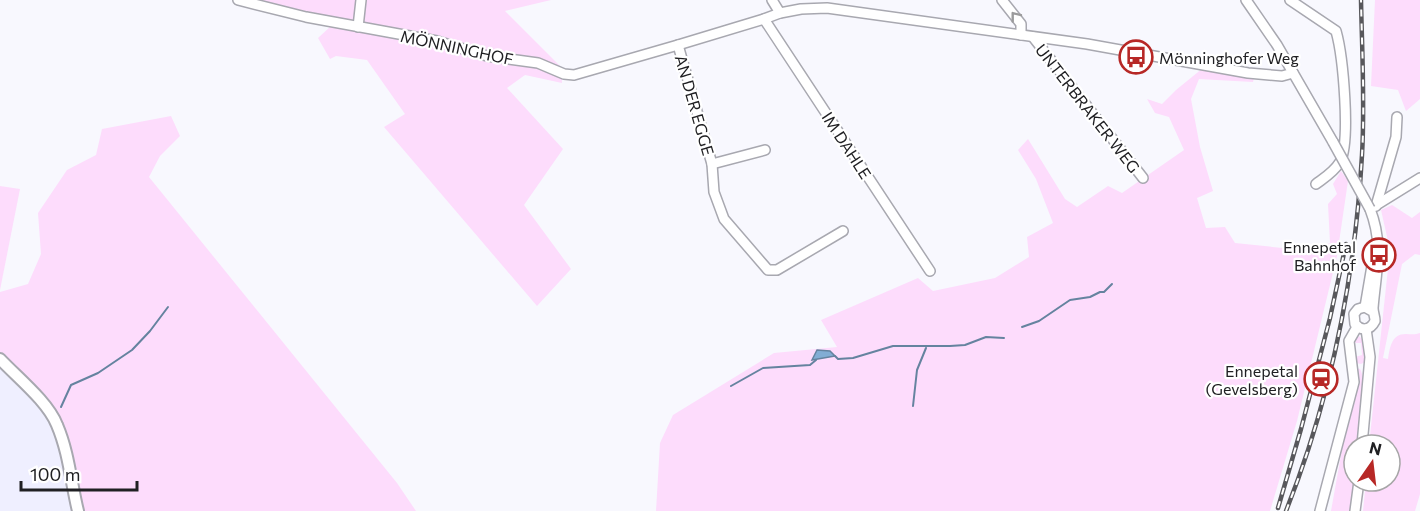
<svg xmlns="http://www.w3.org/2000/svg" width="1420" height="511" viewBox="0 0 1420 511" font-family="Commissioner,sans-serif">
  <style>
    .built { fill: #efefff }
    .green { fill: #fddcfc }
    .water { fill: #82add4; stroke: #65839f; stroke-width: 1.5 }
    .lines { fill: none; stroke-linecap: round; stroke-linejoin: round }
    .stream { stroke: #65839f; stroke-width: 2 }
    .minor-casing { stroke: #a8a8b0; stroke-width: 12 }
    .tertiary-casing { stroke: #a8a8b0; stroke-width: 14 }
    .minor { stroke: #fff; stroke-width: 9 }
    .tertiary { stroke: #fff; stroke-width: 10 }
    .rail-casing { stroke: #58585c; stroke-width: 4.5 }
    .rail { stroke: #fff; stroke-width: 2; stroke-dasharray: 7; stroke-linecap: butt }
    .minor-bridge-casing { stroke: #a8a8b0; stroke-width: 12; stroke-linecap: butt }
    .minor-bridge { stroke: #fff; stroke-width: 9 }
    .oneway { stroke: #9b9b9c }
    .labels { text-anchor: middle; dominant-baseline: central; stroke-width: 4.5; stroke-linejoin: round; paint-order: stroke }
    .street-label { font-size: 16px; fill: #202023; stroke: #fff }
    .poi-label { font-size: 16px; fill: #202023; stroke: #fff; text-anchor: end }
  </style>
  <rect width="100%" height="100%" fill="#f8f8fe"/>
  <polygon class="built" points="0,352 47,401 61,421 67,434 83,511 0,511"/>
  <g class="green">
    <polygon points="256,0 551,0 505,11 561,67 562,83 525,75 507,88 563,149 524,205 571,269 537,306 384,127 405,114 367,60 336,56 330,59 318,38 331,26 341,27 314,15"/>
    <polygon points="1375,0 1420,0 1420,99 1406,111 1398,90 1371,86"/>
    <polygon points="1203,68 1255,74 1253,82 1199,79 1191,99 1200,147 1213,191 1197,198 1206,228 1225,227 1235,243 1312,251 1330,243 1328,204 1337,194 1333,184 1341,171 1348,181 1337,256 1297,421 1270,511 656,511 660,443 673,415 774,353 837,347 821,320 918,278 933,291 995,278 1029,257 1027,237 1053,223 1036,179 1018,150 1028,139 1065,199 1077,207 1108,186 1122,193 1184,150 1169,117 1155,113 1147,99 1162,104 1176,90"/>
    <path d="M 171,116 L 180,136 L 160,156 L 149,177 L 397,483 L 416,511 L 83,511 C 78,487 75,457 67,434 C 55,401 23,377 0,352 L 0,292 L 28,284 L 41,254 L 38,213 L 67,170 L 96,155 L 102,129 Z"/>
    <polygon points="0,186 20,189 0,290"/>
    <path d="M 1392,205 L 1412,218 L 1420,212 L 1420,255 L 1415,254 L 1402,264 L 1383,358 L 1388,359 C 1390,348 1391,334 1406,334 C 1411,334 1415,335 1420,333 L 1420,494 L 1415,511 L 1363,511 L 1366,481 L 1390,481 L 1390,445 L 1369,445 L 1390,250 L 1381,210 Z"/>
    <path d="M 1359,336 C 1365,341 1367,353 1365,362 L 1361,364 L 1356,363 L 1355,357 L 1362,355 L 1361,343 L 1355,343 L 1356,339 Z"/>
    <path d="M 1356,368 L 1360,369 C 1368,382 1359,428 1358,445 L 1354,445 L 1354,478 L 1350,511 L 1331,511 L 1343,444 L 1355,401 L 1353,400 Z"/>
  </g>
  <polygon class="water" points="817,350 830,351 835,356 812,360"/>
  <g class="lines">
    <g class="stream">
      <polyline points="1022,327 1039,321 1070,300 1090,297 1100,292 1104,292 1112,284"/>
      <polyline points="835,356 838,359 853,358 893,346 950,346 965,345 986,337 1004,338"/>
      <polyline points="731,386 763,368 810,365 816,360"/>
      <polyline points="913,406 917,370 926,348"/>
      <polyline points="61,407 71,385 98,373 132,350 150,331 168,307"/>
    </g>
    <g class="minor-casing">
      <g id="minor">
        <polyline points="238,0 306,17 437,41 487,56 538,63 564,74 574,75 678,45 764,19 780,13 801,9 827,8 1087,44 1248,73 1282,76 1293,73"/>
        <polyline points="772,0 780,13"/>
        <polyline points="1002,0 1021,24 1021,35"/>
        <polyline points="1246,0 1277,45 1333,142"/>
        <path d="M 1290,0 L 1336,31 C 1343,56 1351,141 1340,162 C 1334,172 1324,178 1316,184"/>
        <polyline points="764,19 930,271"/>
        <polyline points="358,27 361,0"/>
        <polyline points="1033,37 1143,178"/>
        <polyline points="678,45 712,164 714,192 724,219 768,270 777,270 843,231"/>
        <polyline points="712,164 765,150"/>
        <polyline points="1376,206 1396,137 1397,117"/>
        <polyline points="1365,307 1374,254"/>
        <path d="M 1372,311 L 1365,307 L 1358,309 L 1354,314 L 1355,324 C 1361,331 1370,331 1375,321 C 1375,316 1373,313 1373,308 C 1376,271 1384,245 1370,209 L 1420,178"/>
        <polyline points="1362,445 1370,357 1366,329"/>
        <polyline points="1320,511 1354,382 1349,341 1357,327"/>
        <polyline points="1355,511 1359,481"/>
      </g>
    </g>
    <g class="tertiary-casing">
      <path id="tertiary" d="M 0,359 C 18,378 48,402 57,425 C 69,453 71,483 78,511"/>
    </g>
    <use href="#minor" class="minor"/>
    <use href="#tertiary" class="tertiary"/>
    <g class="rail-casing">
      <g id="rail">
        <polyline points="1278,508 1301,429 1330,318 1346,244"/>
        <path d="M 1286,511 C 1331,398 1355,277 1362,155 C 1365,104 1362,51 1361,0"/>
      </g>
    </g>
    <use href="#rail" class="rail"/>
    <g class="minor-bridge-casing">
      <polyline id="minor-bridge" points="1333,142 1370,209"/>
    </g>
    <use href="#minor-bridge" class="minor-bridge"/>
  </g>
  <defs><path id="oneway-chevron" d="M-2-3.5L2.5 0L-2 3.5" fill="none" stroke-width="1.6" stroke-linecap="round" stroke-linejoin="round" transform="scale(1.5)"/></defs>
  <use class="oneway" href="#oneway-chevron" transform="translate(1015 16) rotate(-128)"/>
  <defs>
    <g id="bus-ring" transform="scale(1.725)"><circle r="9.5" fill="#fff" stroke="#b72826" stroke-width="1.5"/><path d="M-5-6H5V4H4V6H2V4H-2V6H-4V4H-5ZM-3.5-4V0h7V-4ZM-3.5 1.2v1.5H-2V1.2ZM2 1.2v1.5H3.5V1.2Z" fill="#b72826"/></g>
    <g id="station-ring" transform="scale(1.725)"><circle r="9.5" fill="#fff" stroke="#b72826" stroke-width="1.5"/><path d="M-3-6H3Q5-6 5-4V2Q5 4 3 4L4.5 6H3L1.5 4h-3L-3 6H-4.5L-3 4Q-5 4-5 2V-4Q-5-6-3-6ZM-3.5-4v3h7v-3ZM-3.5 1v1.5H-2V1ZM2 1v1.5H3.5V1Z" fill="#b72826"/></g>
  </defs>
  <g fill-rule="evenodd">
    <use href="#bus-ring" x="1136" y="57"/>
    <use href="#bus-ring" x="1379" y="255"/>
    <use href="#station-ring" x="1321" y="379"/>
  </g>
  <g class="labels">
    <g class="street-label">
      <text transform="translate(457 47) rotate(12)">MÖNNINGHOF</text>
      <text transform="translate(695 105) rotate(74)">AN DER EGGE</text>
      <text transform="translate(1088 108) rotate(52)">UNTERBRAKER WEG</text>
      <text transform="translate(847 145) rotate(57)">IM DAHLE</text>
    </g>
    <g class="poi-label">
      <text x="1159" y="57" text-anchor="start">Mönninghofer Weg</text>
      <text x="1356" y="246">Ennepetal<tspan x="1356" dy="18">Bahnhof</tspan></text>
      <text x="1298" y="370">Ennepetal<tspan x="1298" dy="18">(Gevelsberg)</tspan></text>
    </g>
  </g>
  <g transform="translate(1372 463) rotate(14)"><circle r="28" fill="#ffffff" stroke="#a6a6a7" stroke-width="1.5"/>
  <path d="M0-4.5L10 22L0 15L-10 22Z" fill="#b72826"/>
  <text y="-9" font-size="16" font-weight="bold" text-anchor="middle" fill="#202023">N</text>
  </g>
  <path d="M21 481v9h116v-9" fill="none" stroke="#202023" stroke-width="3"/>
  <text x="30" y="481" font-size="18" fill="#202023" stroke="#ffffff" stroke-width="4.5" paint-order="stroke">100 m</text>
</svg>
